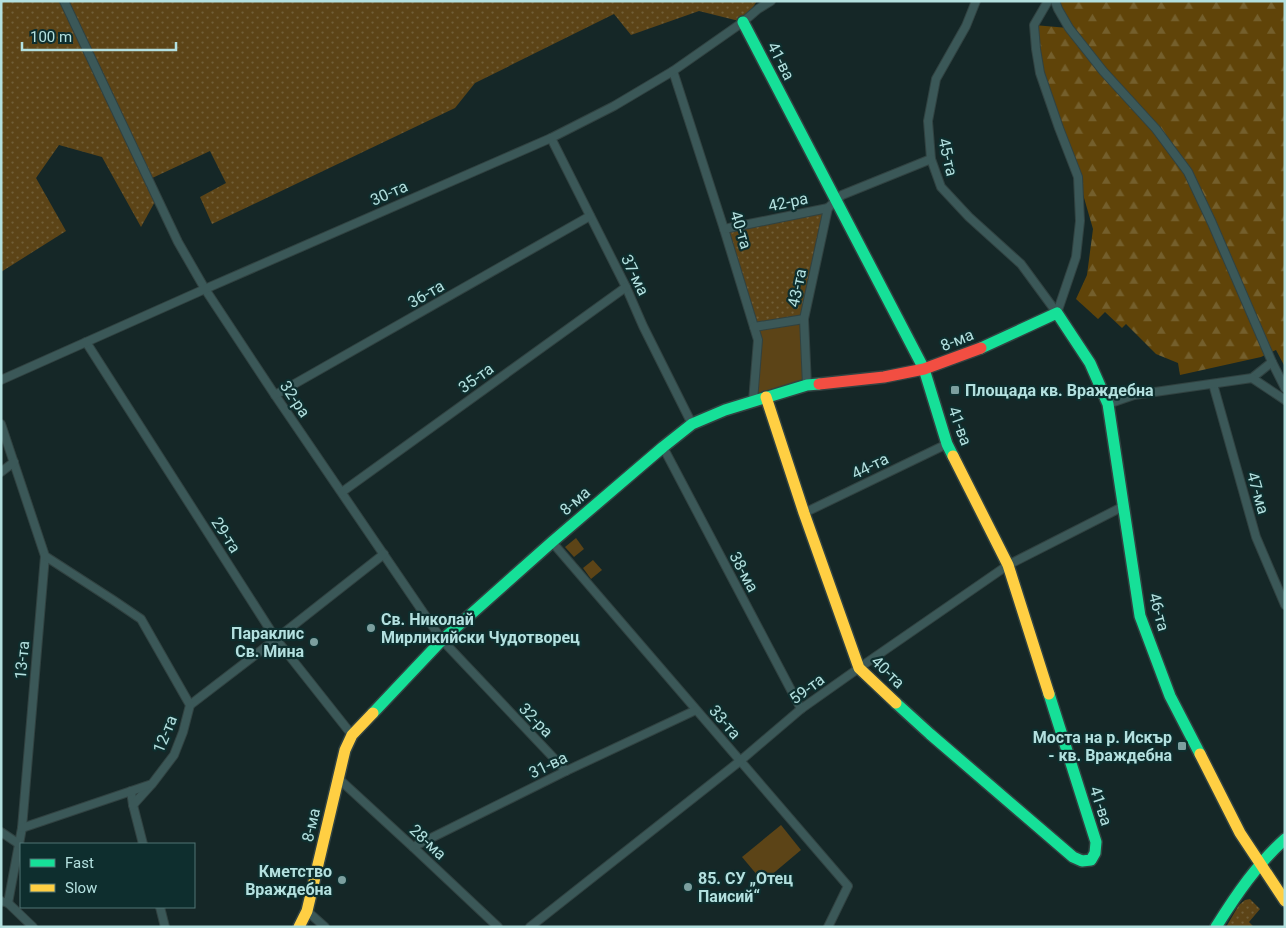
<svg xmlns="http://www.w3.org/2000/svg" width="1286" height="928" viewBox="0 0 1286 928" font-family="Roboto,sans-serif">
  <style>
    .grass { fill: url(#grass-dots) }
    .forest { fill: url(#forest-firs) }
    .park { fill: #5c4417 }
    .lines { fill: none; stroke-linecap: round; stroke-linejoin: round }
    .street-casing { stroke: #314241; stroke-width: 10 }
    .fast-casing { stroke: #314241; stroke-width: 14 }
    .slow-casing { stroke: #314241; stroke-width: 14 }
    .jam-casing { stroke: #314241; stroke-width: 14 }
    .street { stroke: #3b5858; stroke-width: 8 }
    .fast { stroke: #16e098; stroke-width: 11 }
    .slow { stroke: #ffcf43; stroke-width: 11 }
    .jam { stroke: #f24e42; stroke-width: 11 }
    .poi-dot { fill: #7c9f9f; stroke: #0e2e2e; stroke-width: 2 }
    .labels { text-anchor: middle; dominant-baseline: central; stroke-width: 4.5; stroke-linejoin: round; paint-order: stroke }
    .street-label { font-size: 16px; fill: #b3e0df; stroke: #0e2e2e }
    .poi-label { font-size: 16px; font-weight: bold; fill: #b3e0df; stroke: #0e2e2e; text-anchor: start }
  </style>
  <defs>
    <pattern id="grass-dots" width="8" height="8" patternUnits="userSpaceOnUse" patternTransform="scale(1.25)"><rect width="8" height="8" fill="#5c4417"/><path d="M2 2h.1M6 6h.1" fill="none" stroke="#715f38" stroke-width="1.8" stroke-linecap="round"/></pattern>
    <pattern id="forest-firs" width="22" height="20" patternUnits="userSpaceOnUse" patternTransform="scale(1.25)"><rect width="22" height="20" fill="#604409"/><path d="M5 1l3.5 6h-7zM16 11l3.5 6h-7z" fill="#745f2c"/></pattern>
  </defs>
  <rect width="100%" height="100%" fill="#152727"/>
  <g class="grass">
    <polygon points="1,1 757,1 743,22 699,11 631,35 614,14 475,83 455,108 212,224 200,197 226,183 210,151 148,180 157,198 141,227 102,157 59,145 36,178 66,231 1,272"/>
    <polygon points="828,208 804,319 754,327 724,229"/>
    <polygon points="1250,899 1260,909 1249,922 1254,927 1226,927 1239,905 1245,900"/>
  </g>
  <polygon class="forest" points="1055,1 1285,1 1285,367 1276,350 1261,357 1180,375 1178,363 1156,354 1126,324 1122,328 1105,312 1098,319 1076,299 1087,275 1093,229 1078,177 1040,73 1034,25 1068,28"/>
  <g class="park">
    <polygon points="804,319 807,385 753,401 757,358 754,327"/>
    <polygon points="576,538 584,549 574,557 565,547"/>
    <polygon points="593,560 602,570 591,579 583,568"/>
    <polygon points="781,825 801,850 763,882 742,857"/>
  </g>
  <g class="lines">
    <g class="street-casing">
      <g id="street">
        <polyline points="64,1 178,242 205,289 275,395 442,640 566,771"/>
        <polyline points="976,1 966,26 936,79 928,121 931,159 941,187 969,217 1021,264 1057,313"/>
        <polyline points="1048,1 1034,25 1036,49 1040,73 1059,128 1078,177 1080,221 1076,257 1057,313"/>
        <polyline points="1055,1 1058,9 1069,28 1103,71 1156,129 1188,172 1212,223 1272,362 1285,388"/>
        <polyline points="673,71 724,229 758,340 753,401"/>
        <polyline points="551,138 626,287 643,326 692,424"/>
        <polyline points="724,229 828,208"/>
        <polyline points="754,327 804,319"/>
        <polyline points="86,342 276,639 352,735"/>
        <polyline points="1252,378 1272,362"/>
        <polyline points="1,380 205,289 551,138 614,106 673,71 743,22 758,9 771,1"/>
        <polyline points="1213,384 1256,537 1285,605"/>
        <polyline points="807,385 804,319 828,208 842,195 931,159"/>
        <polyline points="275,395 590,216"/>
        <polyline points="1108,404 1134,395 1252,378 1285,400"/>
        <polyline points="1,424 45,556 22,828 8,903"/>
        <polyline points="663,447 801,709"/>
        <polyline points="1,472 14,462"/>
        <polyline points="342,492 626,287"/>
        <polyline points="804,513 947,444"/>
        <polyline points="552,542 848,886 828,927"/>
        <polyline points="190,705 276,639 384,554"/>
        <polyline points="339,779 413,847 498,927"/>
        <polyline points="131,791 133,805 143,844"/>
        <polyline points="133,805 151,785"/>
        <polyline points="22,828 152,784 174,755 183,732 190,705 141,619 113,600 45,556"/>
        <polyline points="1,832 19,844"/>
        <polyline points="413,847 566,771 696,710"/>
        <polyline points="1,901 8,903 33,927"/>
        <polyline points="160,907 165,927"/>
        <polyline points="307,911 325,927"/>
        <polyline points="530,927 740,761 801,709 859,668 1008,565 1124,506"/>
      </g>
    </g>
    <g class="fast-casing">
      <g id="fast">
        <polyline points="743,22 924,369 947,444 953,456"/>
        <polyline points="981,348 1057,313 1090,363 1108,404 1140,616 1170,696 1200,754"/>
        <polyline points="896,703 930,734 1073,857 1082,861 1091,860 1095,853 1096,842 1049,694"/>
        <polyline points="373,713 442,640 552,542 663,447 692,424 725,410 807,385 819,384"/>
        <path d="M 1216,927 C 1236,895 1257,864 1285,839"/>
      </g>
    </g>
    <g class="slow-casing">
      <g id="slow">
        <polyline points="766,397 804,513 859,668 896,703"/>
        <polyline points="953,456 1008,565 1049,694"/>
        <polyline points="1200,754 1240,833 1285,901"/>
        <polyline points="299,927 307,911 345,750 352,735 373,713"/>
      </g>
    </g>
    <g class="jam-casing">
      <polyline id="jam" points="819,384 884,377 924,369 981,348"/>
    </g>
    <use href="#street" class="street"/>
    <use href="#fast" class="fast"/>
    <use href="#slow" class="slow"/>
    <use href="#jam" class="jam"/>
  </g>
  <g class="poi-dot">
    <rect x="950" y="385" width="10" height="10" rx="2.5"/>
    <circle cx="371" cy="628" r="5"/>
    <circle cx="314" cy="642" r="5"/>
    <rect x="1177" y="741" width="10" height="10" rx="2.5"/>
    <circle cx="342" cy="880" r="5"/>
    <circle cx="688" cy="887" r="5"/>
  </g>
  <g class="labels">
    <g class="street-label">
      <text transform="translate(781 61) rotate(63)">41-ва</text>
      <text transform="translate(948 157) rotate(77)">45-та</text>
      <text transform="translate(389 193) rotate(-24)">30-та</text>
      <text transform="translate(788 202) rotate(-12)">42-ра</text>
      <text transform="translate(741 230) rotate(73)">40-та</text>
      <text transform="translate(635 275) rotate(64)">37-ма</text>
      <text transform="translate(797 288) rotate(-78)">43-та</text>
      <text transform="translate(426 294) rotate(-30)">36-та</text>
      <text transform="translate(957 340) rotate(-22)">8-ма</text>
      <text transform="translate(476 378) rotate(-36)">35-та</text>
      <text transform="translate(295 399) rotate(56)">32-ра</text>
      <text transform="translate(960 426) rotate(70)">41-ва</text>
      <text transform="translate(870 466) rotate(-26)">44-та</text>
      <text transform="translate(1258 493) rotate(74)">47-ма</text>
      <text transform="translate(575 501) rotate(-41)">8-ма</text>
      <text transform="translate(226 535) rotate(57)">29-та</text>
      <text transform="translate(744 572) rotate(62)">38-ма</text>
      <text transform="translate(1159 612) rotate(75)">46-та</text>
      <text transform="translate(22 660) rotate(-85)">13-та</text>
      <text transform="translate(888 672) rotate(44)">40-та</text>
      <text transform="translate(807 689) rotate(-37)">59-та</text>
      <text transform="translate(536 720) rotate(46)">32-ра</text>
      <text transform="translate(725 722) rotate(49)">33-та</text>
      <text transform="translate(165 734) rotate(-68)">12-та</text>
      <text transform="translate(548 765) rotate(-26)">31-ва</text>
      <text transform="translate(1101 806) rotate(72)">41-ва</text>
      <text transform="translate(311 825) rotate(-77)">8-ма</text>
      <text transform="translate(428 842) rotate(43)">28-ма</text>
    </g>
    <g class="poi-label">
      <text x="965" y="390">Площада кв. Враждебна</text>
      <text x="381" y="619">Св. Николай<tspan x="381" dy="18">Мирликийски Чудотворец</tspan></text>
      <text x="304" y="633" text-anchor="end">Параклис<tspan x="304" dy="18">Св. Мина</tspan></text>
      <text x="1172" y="737" text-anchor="end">Моста на р. Искър<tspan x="1172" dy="18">- кв. Враждебна</tspan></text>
      <text x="332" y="871" text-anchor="end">Кметство<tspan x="332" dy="18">Враждебна</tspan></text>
      <text x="698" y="878">85. СУ „Отец<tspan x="698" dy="18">Паисий“</tspan></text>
    </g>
  </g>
  <rect width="1286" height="928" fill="none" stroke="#b3e0df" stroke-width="5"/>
  <rect x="20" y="843" width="175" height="65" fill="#0e2e2e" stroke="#507575"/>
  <rect x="30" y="859" width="25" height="8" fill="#16e098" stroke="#507575"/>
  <text x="65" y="868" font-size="15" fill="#b3e0df">Fast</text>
  <rect x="30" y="884" width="25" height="8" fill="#ffcf43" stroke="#507575"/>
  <text x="65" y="893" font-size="15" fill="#b3e0df">Slow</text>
  <path d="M22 42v8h154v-8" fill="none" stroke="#b3e0df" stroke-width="2.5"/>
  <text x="30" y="42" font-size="15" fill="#b3e0df" stroke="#0e2e2e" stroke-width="4" paint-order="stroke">100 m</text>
</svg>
